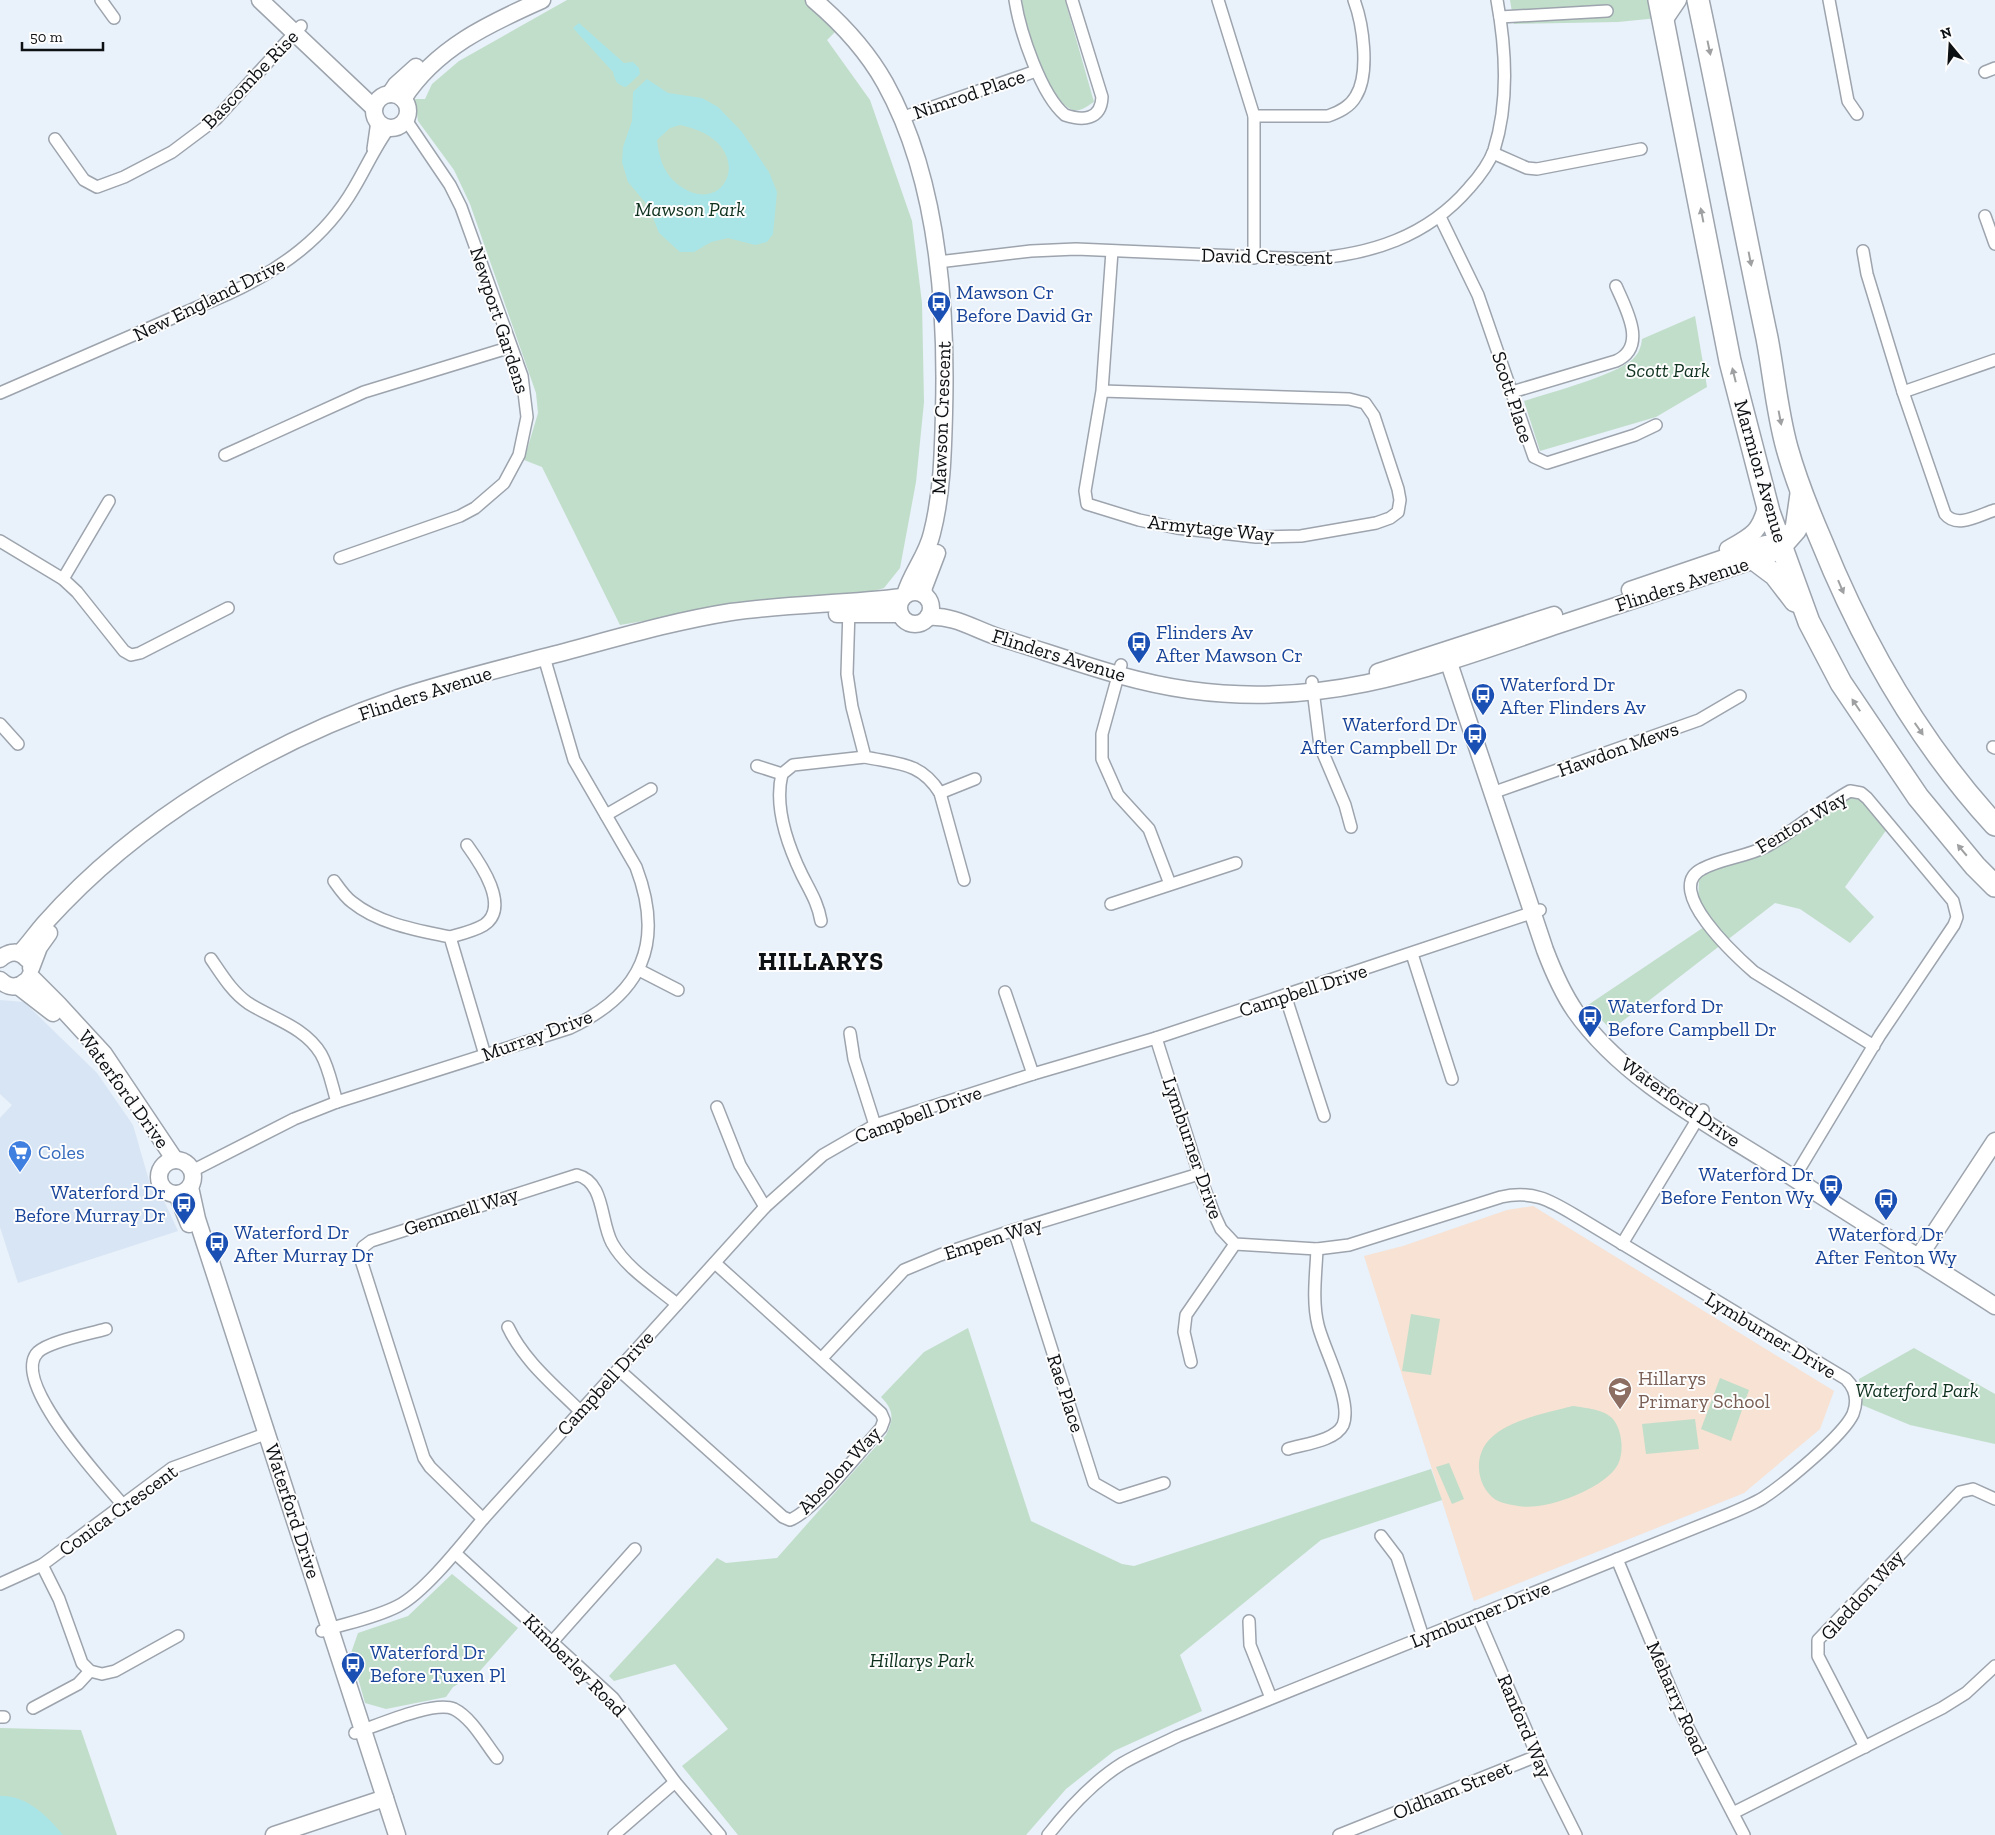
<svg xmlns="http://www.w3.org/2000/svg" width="1995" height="1835" viewBox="0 0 1995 1835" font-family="'Zilla Slab',serif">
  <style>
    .built { fill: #d8e5f4 }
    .education { fill: #f7e2d3 }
    .green { fill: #c1deca }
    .water { fill: #a9e5e7; fill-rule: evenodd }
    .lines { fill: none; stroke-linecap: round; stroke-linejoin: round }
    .street-casing { stroke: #9da4ad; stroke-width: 14 }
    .secondary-casing { stroke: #9da4ad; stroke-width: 19 }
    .highway-casing { stroke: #9da4ad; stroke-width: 24 }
    .street { stroke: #fff; stroke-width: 11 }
    .secondary { stroke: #fff; stroke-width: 16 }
    .highway { stroke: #fff; stroke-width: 21 }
    .oneway { fill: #9fa0a1 }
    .labels { text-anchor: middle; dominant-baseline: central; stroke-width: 4; stroke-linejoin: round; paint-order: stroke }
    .street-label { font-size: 20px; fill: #0e1114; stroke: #fdfdfd }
    .park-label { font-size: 20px; font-style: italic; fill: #0f321f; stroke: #fdfdfd }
    .transit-label { font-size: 20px; fill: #164399; stroke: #fdfdfd; text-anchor: start }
    .shop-label { font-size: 20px; fill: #366cbe; stroke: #fdfdfd; text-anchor: start }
    .education-label { font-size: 20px; fill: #785e54; stroke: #fdfdfd; text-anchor: start }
    .district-label { font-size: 25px; font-weight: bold; letter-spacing: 1px; fill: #0e1114; stroke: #fdfdfd }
  </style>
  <rect width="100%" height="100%" fill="#e9f1fa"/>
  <polygon class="built" points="0,1000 24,1002 97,1073 133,1125 152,1191 164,1201 178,1231 18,1283 0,1227 0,1118 12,1105 0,1094"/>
  <polygon class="education" points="1533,1206 1834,1391 1820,1429 1744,1493 1474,1601 1364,1256 1403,1246 1507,1210"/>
  <g class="green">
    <polygon points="567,0 805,0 837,30 827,40 870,100 912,221 922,303 924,402 916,482 900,568 884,588 860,595 733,606 620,625 542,467 524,460 538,413 536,393 470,204 454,170 418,121 415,99 425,99 432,84 459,61"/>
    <path d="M 1022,0 L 1065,0 L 1094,102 C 1087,106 1081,112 1073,110 C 1048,102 1025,24 1022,0 Z"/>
    <polygon points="1510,0 1654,0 1658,18 1618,22 1514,24"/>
    <path d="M 1695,316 L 1707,387 L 1656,417 L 1540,451 L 1524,401 C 1549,393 1616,375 1633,359 C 1639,353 1641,347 1642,339 Z"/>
    <polygon points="1856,791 1890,825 1845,887 1874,917 1850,943 1800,909 1775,903 1611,1030 1588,1005 1713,921 1698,902 1699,880 1713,864 1772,850"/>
    <polygon points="1411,1314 1440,1319 1431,1375 1402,1371"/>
    <path d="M 968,1328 L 1031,1521 L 1122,1564 L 1134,1566 L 1431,1469 L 1442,1500 L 1321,1540 L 1180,1655 L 1202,1711 L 1114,1751 L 1066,1789 L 1026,1835 L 738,1835 L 682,1766 L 728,1729 L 675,1664 L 614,1681 L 609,1676 L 717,1558 L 726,1563 L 777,1558 L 886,1435 C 894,1419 894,1410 881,1397 L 924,1352 Z"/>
    <polygon points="1914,1348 1995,1394 1995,1444 1910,1425 1862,1405 1859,1379"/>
    <polygon points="1720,1378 1749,1390 1731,1441 1701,1429"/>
    <path d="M 1573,1406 C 1585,1408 1604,1409 1613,1419 C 1623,1431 1625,1457 1615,1469 C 1598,1491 1544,1511 1518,1506 C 1512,1505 1501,1503 1496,1500 C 1475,1486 1473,1453 1492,1437 C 1510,1420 1549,1412 1573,1406 Z"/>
    <polygon points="1695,1419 1699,1449 1646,1454 1642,1424"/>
    <polygon points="1449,1463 1464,1499 1452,1504 1436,1467"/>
    <polygon points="452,1574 518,1628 479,1672 453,1687 446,1697 386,1709 365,1703 351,1653 358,1633 408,1616"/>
    <polygon points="0,1728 81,1730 117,1835 0,1835"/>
  </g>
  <g class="water">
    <path d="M 579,23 L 624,63 L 633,62 L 639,68 L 640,74 L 626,87 C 617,85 615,81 613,72 L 573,28 Z"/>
    <path d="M 647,79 L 668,93 L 702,98 L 718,107 L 742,132 L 769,172 L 777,192 L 773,234 L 767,242 L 755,245 L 728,238 L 711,242 L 694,252 L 680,252 L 659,233 L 649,207 L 628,182 L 622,162 L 623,147 L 632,121 L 633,92 ZM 680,125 C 760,141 728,220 680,186 C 664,175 659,158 657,140 L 670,128 Z"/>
    <path d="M 0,1796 C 27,1795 47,1816 63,1835 L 0,1835 Z"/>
  </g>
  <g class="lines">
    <g class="street-casing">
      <g id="street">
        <polyline points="101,0 114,18"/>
        <path d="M 1015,0 C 1020,32 1041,95 1065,115 C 1083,121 1101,120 1102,97 L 1072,0"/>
        <polyline points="1218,0 1254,116 1254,258"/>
        <polyline points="1829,0 1848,101 1857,114"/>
        <polyline points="1500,17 1607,11"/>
        <polyline points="1985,72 1995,68"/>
        <path d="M 1254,116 L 1328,116 C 1339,112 1350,107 1356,96 C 1370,73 1363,24 1354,0"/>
        <polyline points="901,118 1036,71"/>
        <polyline points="55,139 84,180 97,187 124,177 172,152 216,119 301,26"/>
        <polyline points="373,149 377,121"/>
        <polyline points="1493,153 1527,168 1537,169 1641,149"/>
        <polyline points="1985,216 1995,244"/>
        <polyline points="1440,217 1478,295 1534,457 1547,463 1635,435 1656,425"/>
        <polyline points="1863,251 1867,274 1903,392"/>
        <path d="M 938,262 L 1031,251 L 1076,249 L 1307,259 C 1370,255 1427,237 1469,188 C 1478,178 1489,164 1494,150 C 1509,103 1506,49 1497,0"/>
        <path d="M 1995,360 L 1903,392 L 1945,514 C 1957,529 1979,515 1995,510"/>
        <polyline points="1102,391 1349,399 1365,403 1374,416 1398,489 1400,500 1398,512 1390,518 1376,523 1301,536 1256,537 1177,528 1139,520 1087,504 1085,491 1102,391 1112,251"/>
        <path d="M 1512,392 L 1616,361 C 1648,347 1626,309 1616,286"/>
        <path d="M 0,393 L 230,293 C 281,269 325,238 354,188 C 366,168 375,147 389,128"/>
        <polyline points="225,455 364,392 511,347"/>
        <polyline points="0,541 63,579 77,592 124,651 131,655 140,653 228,608"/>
        <polyline points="340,558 460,516 475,508 504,483 519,455 527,417 522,376 461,207 450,185 406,120"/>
        <polyline points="63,579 109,501"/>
        <path d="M 849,609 L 847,674 L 852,707 L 865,757 C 898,764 921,762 940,793 L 964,880"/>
        <polyline points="1121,665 1102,734 1102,759 1118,795 1149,829 1170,884"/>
        <polyline points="1312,682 1320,746 1345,805 1351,827"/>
        <polyline points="0,724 18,744"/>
        <polyline points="1993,747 1995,748"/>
        <polyline points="757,766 782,774"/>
        <polyline points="940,793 975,779"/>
        <polyline points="1492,793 1699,720 1740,696"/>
        <polyline points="606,815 651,789"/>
        <path d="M 334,881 C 339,888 345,897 352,902 C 379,924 417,930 450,937 L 485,1055"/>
        <polyline points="1111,904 1236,863"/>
        <path d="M 821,921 C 818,903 810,891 802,875 C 788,846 774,806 782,774 L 793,765 L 865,757"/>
        <path d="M 450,937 C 461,934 474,931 484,925 C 511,907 480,863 467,845"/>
        <polyline points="1412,954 1452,1079"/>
        <path d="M 211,959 C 222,975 232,992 248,1003 C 273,1019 305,1027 321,1054 C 329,1068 332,1086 337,1102"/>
        <polyline points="639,970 678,990"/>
        <polyline points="1005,992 1033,1074"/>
        <polyline points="1285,995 1324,1116"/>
        <polyline points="850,1033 854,1059 875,1125"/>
        <polyline points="717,1107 740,1165 765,1207"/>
        <path d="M 192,1171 L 294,1119 L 337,1102 L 570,1028 C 642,994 665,943 636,867 L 574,760 L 544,657"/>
        <path d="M 1794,1178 L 1880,1035 L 1954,925 L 1957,917 L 1953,901 L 1867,798 L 1861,793 L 1850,791 C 1821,807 1796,830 1767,846 C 1747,857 1722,858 1702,869 C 1662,889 1737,957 1754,972 L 1874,1046"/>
        <polyline points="1014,1230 1094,1483 1119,1497 1164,1483"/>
        <polyline points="1622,1244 1703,1110"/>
        <path d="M 508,1327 C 524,1361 554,1385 580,1411"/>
        <path d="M 106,1329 C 89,1334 50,1341 38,1352 C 9,1381 103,1481 122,1504"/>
        <polyline points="822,1358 904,1270 940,1255 1014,1230 1199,1174"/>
        <polyline points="1191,1362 1184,1332 1186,1315 1235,1244"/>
        <path d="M 619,1370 L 783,1517 L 790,1520 C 815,1510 861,1450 881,1428 L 884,1420 L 881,1413 L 715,1263"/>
        <path d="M 1288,1449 C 1304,1444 1335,1441 1343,1425 C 1353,1402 1324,1350 1318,1325 C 1312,1301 1316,1273 1317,1249"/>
        <path d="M 483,1519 L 430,1467 L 424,1458 L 361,1260 L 363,1247 L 371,1241 L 577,1175 C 605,1182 600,1221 612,1243 C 626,1268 655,1286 677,1304"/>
        <polyline points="1381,1536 1397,1557 1423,1637"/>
        <polyline points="455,1553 613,1698 675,1782 720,1835"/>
        <polyline points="1617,1559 1681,1714 1744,1835"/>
        <polyline points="42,1565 59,1599 82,1663 90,1671 102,1674 115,1671 178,1636"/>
        <polyline points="0,1584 42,1565 172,1468 268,1433"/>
        <polyline points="1477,1615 1543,1769 1576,1835"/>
        <polyline points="1249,1621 1250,1645 1271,1698"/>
        <path d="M 322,1631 C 347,1623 375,1618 398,1606 C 425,1592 463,1543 483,1519 L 765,1207 L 823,1155 L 875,1125 L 1033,1074 L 1156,1038 L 1540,910"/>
        <polyline points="553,1641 635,1549"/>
        <polyline points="33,1708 78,1684 90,1671"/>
        <polyline points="0,1717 4,1717"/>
        <path d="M 355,1733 C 376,1726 434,1700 454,1709 C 472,1718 485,1743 497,1758"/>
        <polyline points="1865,1747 1818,1656 1818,1640 1960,1492 1973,1489 1995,1499"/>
        <polyline points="1733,1813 1942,1708 1966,1693 1995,1666"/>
        <polyline points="614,1835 675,1782"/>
        <path d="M 1048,1835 C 1069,1808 1094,1781 1123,1763 C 1140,1753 1160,1745 1178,1736 L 1729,1514 C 1741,1509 1753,1504 1763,1498 C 1784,1484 1843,1436 1853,1414 C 1858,1401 1856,1389 1846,1379 L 1583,1220 C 1554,1203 1536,1189 1501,1197 L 1349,1245 L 1317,1249 L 1235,1244 L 1221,1229 L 1215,1216 L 1199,1174 L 1156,1038"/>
        <polyline points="1339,1835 1537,1756"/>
      </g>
    </g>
    <g class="secondary-casing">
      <g id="secondary">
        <polyline points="260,0 374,108"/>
        <path d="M 814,0 C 841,23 867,51 885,83 C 938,178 947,306 944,413 C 943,453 942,494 932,533 C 927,556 911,573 905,595"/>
        <polyline points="1663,22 1678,0"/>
        <circle cx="391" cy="111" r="17"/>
        <polyline points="390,94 396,85 416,67"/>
        <path d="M 403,99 C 436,48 488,24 542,0"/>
        <path d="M 1728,549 C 1753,535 1760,532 1767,504"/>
        <polyline points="1630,590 1765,544 1782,545"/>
        <circle cx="915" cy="608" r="16"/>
        <polyline points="923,594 924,587 937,553"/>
        <polyline points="837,614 900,614"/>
        <path d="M 928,617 C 954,615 974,629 998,637 C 1061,656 1123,681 1189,690 C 1326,709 1432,668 1558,625 C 1624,603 1690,582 1755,560 L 1770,555 L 1782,545"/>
        <path d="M 1445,651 L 1545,950 C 1553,971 1562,992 1575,1011 C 1624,1081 1711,1125 1781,1170 C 1852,1216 1924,1260 1995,1306"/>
        <polyline points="1378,672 1554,615"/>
        <path d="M 20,953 C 29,944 36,933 45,923 C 138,819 267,743 398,698 C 446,682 496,670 545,657 C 607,641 668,622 731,612 C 788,604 846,604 902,597"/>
        <path d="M 0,959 C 9,951 19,950 27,959"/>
        <polyline points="31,968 39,947 49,933"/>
        <polyline points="30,976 58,1004 104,1054 175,1160"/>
        <path d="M 0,980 C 8,988 18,989 26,981"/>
        <polyline points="18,986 53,1013"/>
        <circle cx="176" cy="1177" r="17"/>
        <polyline points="190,1187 197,1219 397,1835"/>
        <polyline points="177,1194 189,1224"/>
        <polyline points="1918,1258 1995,1141"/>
        <polyline points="274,1835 385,1798"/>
      </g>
    </g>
    <g class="highway-casing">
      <g id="highway">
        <polyline points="1659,0 1730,361 1769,512 1809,622 1841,683 1918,797 1975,866 1995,886"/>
        <path d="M 1698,0 C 1722,112 1743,225 1767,338 C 1774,375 1777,412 1787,448 C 1796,480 1808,510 1821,540 C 1863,644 1919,742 1995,825"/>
        <polyline points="1782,545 1796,529 1801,494"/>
        <polyline points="1755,560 1775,575 1795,601"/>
      </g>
    </g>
    <use href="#street" class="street"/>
    <use href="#secondary" class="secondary"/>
    <use href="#highway" class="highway"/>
  </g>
  <defs><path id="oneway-solid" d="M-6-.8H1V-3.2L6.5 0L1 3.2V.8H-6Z" transform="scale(1.25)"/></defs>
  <g class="oneway">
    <use href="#oneway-solid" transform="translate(1709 48) rotate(78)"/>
    <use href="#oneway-solid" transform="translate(1702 215) rotate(-101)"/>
    <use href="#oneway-solid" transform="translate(1750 259) rotate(79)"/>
    <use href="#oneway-solid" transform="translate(1734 375) rotate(-104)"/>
    <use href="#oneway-solid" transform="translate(1780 418) rotate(79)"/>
    <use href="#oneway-solid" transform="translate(1841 587) rotate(67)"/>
    <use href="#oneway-solid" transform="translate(1856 705) rotate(-124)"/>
    <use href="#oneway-solid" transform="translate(1919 729) rotate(55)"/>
    <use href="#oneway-solid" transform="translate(1962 850) rotate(-130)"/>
  </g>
  <defs>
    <g id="bus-pin" transform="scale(1.25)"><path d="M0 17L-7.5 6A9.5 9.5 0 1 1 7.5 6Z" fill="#1a4fb4" stroke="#fdfdfd"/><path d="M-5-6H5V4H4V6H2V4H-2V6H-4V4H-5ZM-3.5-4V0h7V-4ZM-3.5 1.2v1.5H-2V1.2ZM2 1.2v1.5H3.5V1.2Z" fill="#fff"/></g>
    <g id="supermarket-pin" transform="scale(1.25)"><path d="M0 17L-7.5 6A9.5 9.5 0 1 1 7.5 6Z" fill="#3f7fe0" stroke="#fdfdfd"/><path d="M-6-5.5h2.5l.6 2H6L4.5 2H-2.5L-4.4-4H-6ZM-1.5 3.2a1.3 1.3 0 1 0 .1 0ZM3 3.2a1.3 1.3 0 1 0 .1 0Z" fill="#fff"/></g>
    <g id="school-pin" transform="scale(1.25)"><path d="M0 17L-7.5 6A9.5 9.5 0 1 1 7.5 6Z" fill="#8d6e63" stroke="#fdfdfd"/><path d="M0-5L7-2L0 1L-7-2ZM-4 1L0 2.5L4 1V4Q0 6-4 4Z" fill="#fff"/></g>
  </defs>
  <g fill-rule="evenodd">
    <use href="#bus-pin" x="939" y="303"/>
    <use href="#bus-pin" x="1139" y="643"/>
    <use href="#bus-pin" x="1483" y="695"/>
    <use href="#bus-pin" x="1475" y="735"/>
    <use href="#bus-pin" x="1590" y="1017"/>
    <use href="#supermarket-pin" x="20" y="1152"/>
    <use href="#bus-pin" x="1831" y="1186"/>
    <use href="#bus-pin" x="1886" y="1200"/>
    <use href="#bus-pin" x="184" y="1204"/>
    <use href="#bus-pin" x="217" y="1243"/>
    <use href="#school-pin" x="1620" y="1389"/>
    <use href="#bus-pin" x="353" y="1664"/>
  </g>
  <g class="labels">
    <g class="street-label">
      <text transform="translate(250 79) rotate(-46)">Bascombe Rise</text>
      <text transform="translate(969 94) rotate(-19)">Nimrod Place</text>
      <text transform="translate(1267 256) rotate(1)">David Crescent</text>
      <text transform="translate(209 299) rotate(-26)">New England Drive</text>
      <text transform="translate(500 320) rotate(72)">Newport Gardens</text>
      <text transform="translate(1513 397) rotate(72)">Scott Place</text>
      <text transform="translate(941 418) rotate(-88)">Mawson Crescent</text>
      <text transform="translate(1761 471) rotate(74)">Marmion Avenue</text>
      <text transform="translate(1211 528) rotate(6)">Armytage Way</text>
      <text transform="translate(1682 584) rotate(-18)">Flinders Avenue</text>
      <text transform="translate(1059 655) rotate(17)">Flinders Avenue</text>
      <text transform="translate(425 693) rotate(-18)">Flinders Avenue</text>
      <text transform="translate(1618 749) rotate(-20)">Hawdon Mews</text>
      <text transform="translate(1801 822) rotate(-31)">Fenton Way</text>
      <text transform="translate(1303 990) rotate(-18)">Campbell Drive</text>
      <text transform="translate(537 1035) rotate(-20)">Murray Drive</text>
      <text transform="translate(124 1089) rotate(54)">Waterford Drive</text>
      <text transform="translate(1681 1102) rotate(35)">Waterford Drive</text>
      <text transform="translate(918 1114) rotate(-20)">Campbell Drive</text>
      <text transform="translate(1193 1148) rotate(71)">Lymburner Drive</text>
      <text transform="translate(461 1211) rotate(-18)">Gemmell Way</text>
      <text transform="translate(993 1238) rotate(-18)">Empen Way</text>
      <text transform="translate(1771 1335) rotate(31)">Lymburner Drive</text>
      <text transform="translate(605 1383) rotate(-48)">Campbell Drive</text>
      <text transform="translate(1066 1393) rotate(72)">Rae Place</text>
      <text transform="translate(839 1470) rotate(-47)">Absolon Way</text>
      <text transform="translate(118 1510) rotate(-36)">Conica Crescent</text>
      <text transform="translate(293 1511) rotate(72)">Waterford Drive</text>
      <text transform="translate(1862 1595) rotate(-48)">Gleddon Way</text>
      <text transform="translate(1480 1614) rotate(-22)">Lymburner Drive</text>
      <text transform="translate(575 1665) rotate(45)">Kimberley Road</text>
      <text transform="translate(1677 1698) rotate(66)">Meharry Road</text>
      <text transform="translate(1525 1726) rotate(67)">Ranford Way</text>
      <text transform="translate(1452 1790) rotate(-22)">Oldham Street</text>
    </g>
    <g class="park-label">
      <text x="690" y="209">Mawson Park</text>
      <text x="1668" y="370">Scott Park</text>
      <text x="1917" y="1390">Waterford Park</text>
      <text x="922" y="1660">Hillarys Park</text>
    </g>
    <g class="transit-label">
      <text x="956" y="292">Mawson Cr<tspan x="956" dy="23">Before David Gr</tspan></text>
      <text x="1156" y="632">Flinders Av<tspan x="1156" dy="23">After Mawson Cr</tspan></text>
      <text x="1500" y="684">Waterford Dr<tspan x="1500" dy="23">After Flinders Av</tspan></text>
      <text x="1458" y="724" text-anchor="end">Waterford Dr<tspan x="1458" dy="23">After Campbell Dr</tspan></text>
      <text x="1608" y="1006">Waterford Dr<tspan x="1608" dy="23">Before Campbell Dr</tspan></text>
      <text x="1814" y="1174" text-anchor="end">Waterford Dr<tspan x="1814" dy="23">Before Fenton Wy</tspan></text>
      <text x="166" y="1192" text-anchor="end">Waterford Dr<tspan x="166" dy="23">Before Murray Dr</tspan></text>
      <text x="234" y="1232">Waterford Dr<tspan x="234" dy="23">After Murray Dr</tspan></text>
      <text x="1886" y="1234" text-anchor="middle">Waterford Dr<tspan x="1886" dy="23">After Fenton Wy</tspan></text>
      <text x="370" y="1652">Waterford Dr<tspan x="370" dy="23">Before Tuxen Pl</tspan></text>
    </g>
    <g class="shop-label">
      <text x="38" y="1152">Coles</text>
    </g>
    <g class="education-label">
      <text x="1638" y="1378">Hillarys<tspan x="1638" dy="23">Primary School</tspan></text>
    </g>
    <g class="district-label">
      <text x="821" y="961">HILLARYS</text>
    </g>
  </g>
  <g transform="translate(1950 45) rotate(342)" stroke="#fdfdfd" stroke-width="4" paint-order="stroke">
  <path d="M0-4L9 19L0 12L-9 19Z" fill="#0e1114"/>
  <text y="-8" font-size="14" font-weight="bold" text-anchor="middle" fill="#0e1114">N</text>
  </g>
  <path d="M22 42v8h81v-8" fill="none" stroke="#0e1114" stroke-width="2.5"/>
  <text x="30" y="42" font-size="15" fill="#0e1114" stroke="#fdfdfd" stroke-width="4" paint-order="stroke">50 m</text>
</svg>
